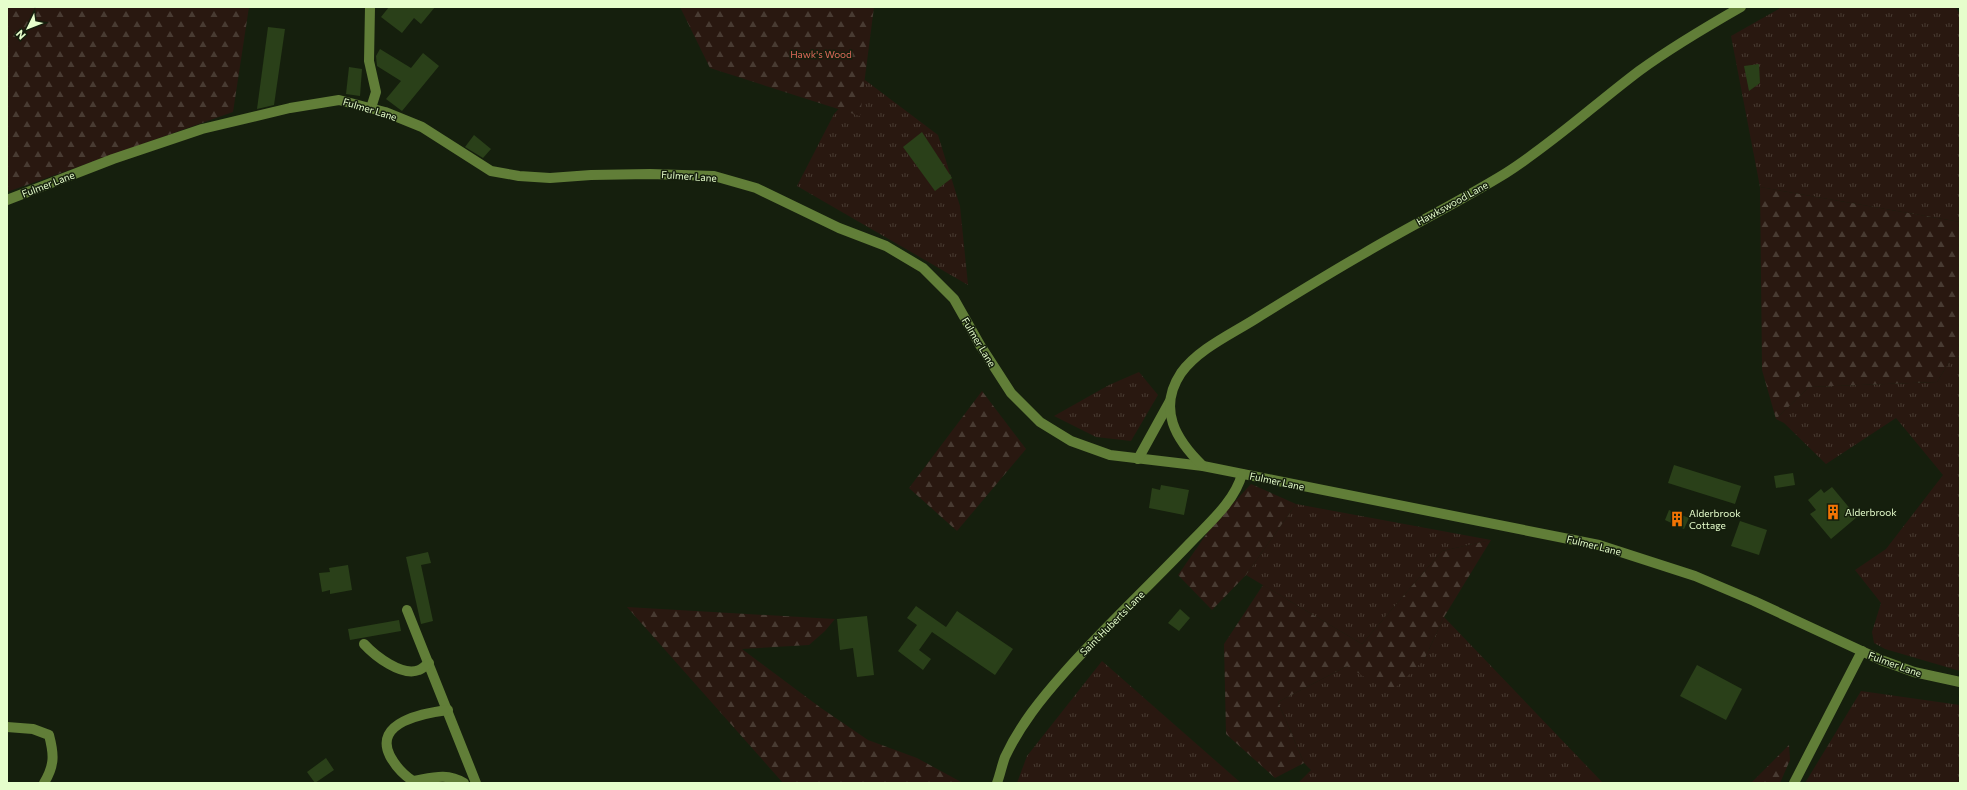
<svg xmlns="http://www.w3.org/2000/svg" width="1967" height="790" viewBox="0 0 1967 790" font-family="Commissioner,sans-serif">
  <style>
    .grass { fill: url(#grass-tufts) }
    .forest { fill: url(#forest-firs) }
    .building { fill: #2a4019 }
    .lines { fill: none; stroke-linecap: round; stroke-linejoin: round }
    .minor { stroke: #617e38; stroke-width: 10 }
    .labels { text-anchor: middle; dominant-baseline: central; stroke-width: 3; stroke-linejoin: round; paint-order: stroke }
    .park-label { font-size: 10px; fill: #dc695a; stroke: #151f0d }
    .street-label { font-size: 10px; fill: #e6fecc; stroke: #151f0d }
    .poi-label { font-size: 10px; fill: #e6fecc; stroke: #151f0d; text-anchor: start }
  </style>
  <defs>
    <pattern id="grass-tufts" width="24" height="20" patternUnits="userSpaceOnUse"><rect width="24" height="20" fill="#291810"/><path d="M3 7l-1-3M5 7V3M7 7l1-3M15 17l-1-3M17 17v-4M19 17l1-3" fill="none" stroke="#483b32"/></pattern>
    <pattern id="forest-firs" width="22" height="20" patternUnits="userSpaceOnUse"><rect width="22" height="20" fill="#291810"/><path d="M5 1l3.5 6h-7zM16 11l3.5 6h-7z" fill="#483b32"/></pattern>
  </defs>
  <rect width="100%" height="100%" fill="#151f0d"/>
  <g class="grass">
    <polygon points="1782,7 1955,7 1960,14 1960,222 1760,187 1731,36"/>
    <polygon points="865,80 938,135 960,206 968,285 797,186 834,114"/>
    <polygon points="1960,356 1960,671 1885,649 1874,643 1872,632 1881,603 1855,570 1886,549 1943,475 1896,418 1826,464 1784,423 1776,419 1809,387 1937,382 1951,359"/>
    <polygon points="1139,372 1158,395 1131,441 1096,437 1054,416 1109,385"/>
    <polygon points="1296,504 1491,540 1442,551 1362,644 1246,575"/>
    <polygon points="1444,617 1603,783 1298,783 1311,770 1304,763 1278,702 1347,666 1424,660"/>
    <polygon points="1102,661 1241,783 1017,783 1027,756"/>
    <polygon points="1861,691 1960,705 1960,783 1805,783"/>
  </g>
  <g class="forest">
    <polygon points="7,7 249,7 233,112 7,192"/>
    <polygon points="680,7 874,7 860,116 710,68"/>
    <polygon points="1760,187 1960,222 1960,356 1951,359 1937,382 1809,387 1776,419 1762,370"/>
    <polygon points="982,391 1026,449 957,531 909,488"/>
    <polygon points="1251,484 1296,504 1246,575 1212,610 1178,575 1212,526"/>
    <polygon points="1491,540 1444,617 1424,660 1390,693 1347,666 1278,702 1304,763 1275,778 1226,734 1224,644 1263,585 1362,644 1442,551"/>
    <polygon points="627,607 835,619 825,631 809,645 742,649 821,708 868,740 917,758 963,783 783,783"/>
    <polygon points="1789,745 1790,760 1780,783 1751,783"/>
  </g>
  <g class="building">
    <polygon points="389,7 435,7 421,24 414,18 402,33 381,17"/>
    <polygon points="268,27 285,29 274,105 257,109"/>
    <polygon points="380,49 411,68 423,53 439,66 402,111 386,99 401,81 377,66 376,56"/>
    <polygon points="1759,64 1760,83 1749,91 1744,66"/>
    <polygon points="349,67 362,69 360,96 346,94"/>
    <polygon points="922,132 952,178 935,191 903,147"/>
    <polygon points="474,135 491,149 483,158 465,147"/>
    <polygon points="1674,465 1741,486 1735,504 1668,483"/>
    <polygon points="1793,473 1795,485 1776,488 1774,476"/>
    <polygon points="1161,485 1189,490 1184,515 1149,508 1152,488 1160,490"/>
    <polygon points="1832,487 1857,517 1831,539 1810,514 1816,510 1808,500 1821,489 1824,493"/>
    <polygon points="1669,510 1689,518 1684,529 1665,520"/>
    <polygon points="1740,521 1767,530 1759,555 1731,546"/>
    <polygon points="428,552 431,563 421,565 433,621 421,624 406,557"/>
    <polygon points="348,565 352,590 330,594 330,590 322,592 319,573 330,572 329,568"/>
    <polygon points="916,606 946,627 957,611 1013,649 995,675 932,632 919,650 931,659 923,670 898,651 917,625 907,618"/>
    <polygon points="1180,609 1190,618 1179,631 1168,623"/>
    <polygon points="867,616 874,675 857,677 853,648 840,650 837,619"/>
    <polygon points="399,620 401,631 350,640 348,629"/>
    <polygon points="1697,665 1742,689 1726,720 1680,696"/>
    <polygon points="326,758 334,770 315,783 307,772"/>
  </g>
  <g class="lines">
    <g class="minor">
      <polyline points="370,7 369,61 376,92 371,108"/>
      <polyline points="7,200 113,159 202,129 290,108 339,100 385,112 422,127 491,171 519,176 550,178 591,175 650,174 714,176 756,188 839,228 886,246 923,268 954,299 980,345 1011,393 1040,422 1071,441 1110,455 1203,466 1599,545 1695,576 1754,601 1881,660 1914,672 1960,682"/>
      <polyline points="1138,459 1170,401"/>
      <path d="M 1203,466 C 1176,440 1157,409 1181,373 C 1199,348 1234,333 1260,316 C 1294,295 1328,274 1363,254 C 1410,226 1459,202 1506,173 C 1553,143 1594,105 1639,71 C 1672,47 1706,27 1741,7"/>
      <polyline points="407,610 476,783"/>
      <path d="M 364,644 C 375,656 402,677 419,670 C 422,669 426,665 429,663"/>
      <path d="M 448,710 C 424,713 373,722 390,756 C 396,767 402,774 413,781 C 431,778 447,772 464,783"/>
      <path d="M 7,727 L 33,729 L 49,735 C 54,754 55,765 44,783"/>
      <path d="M 997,783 C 1000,775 1002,765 1005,757 C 1020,725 1041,699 1064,673 C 1104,628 1148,587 1190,543 C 1209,523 1235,501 1242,474"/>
      <polyline points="1794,783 1862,651"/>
    </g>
  </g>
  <defs>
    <g id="building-bare" transform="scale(1.2)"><path d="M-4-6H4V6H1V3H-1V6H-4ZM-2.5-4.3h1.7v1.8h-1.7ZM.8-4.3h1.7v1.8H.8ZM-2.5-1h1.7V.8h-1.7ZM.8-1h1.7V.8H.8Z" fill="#f27404" stroke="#151f0d" stroke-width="2.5" paint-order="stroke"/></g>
  </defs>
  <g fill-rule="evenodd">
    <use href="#building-bare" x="1833" y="512"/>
    <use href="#building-bare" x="1677" y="519"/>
  </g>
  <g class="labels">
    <g class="park-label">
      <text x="821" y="54">Hawk's Wood</text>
    </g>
    <g class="street-label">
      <text transform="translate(370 109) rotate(17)">Fulmer Lane</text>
      <text transform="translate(689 176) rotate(4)">Fulmer Lane</text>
      <text transform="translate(48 184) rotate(-21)">Fulmer Lane</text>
      <text transform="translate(1452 203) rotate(-29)">Hawkswood Lane</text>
      <text transform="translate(979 342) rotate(59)">Fulmer Lane</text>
      <text transform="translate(1277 481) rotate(12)">Fulmer Lane</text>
      <text transform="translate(1594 545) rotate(14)">Fulmer Lane</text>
      <text transform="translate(1112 623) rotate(-45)">Saint Huberts Lane</text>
      <text transform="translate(1895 664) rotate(20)">Fulmer Lane</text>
    </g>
    <g class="poi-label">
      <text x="1845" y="512">Alderbrook</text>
      <text x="1689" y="513">Alderbrook<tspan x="1689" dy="12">Cottage</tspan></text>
    </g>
  </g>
  <rect width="1967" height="790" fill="none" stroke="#e6fecc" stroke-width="16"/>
  <g transform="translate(28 28) rotate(227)" stroke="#151f0d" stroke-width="3" paint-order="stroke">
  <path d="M0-3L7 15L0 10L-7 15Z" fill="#e6fecc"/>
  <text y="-6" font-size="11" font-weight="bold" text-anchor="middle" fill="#e6fecc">N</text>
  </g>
</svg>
